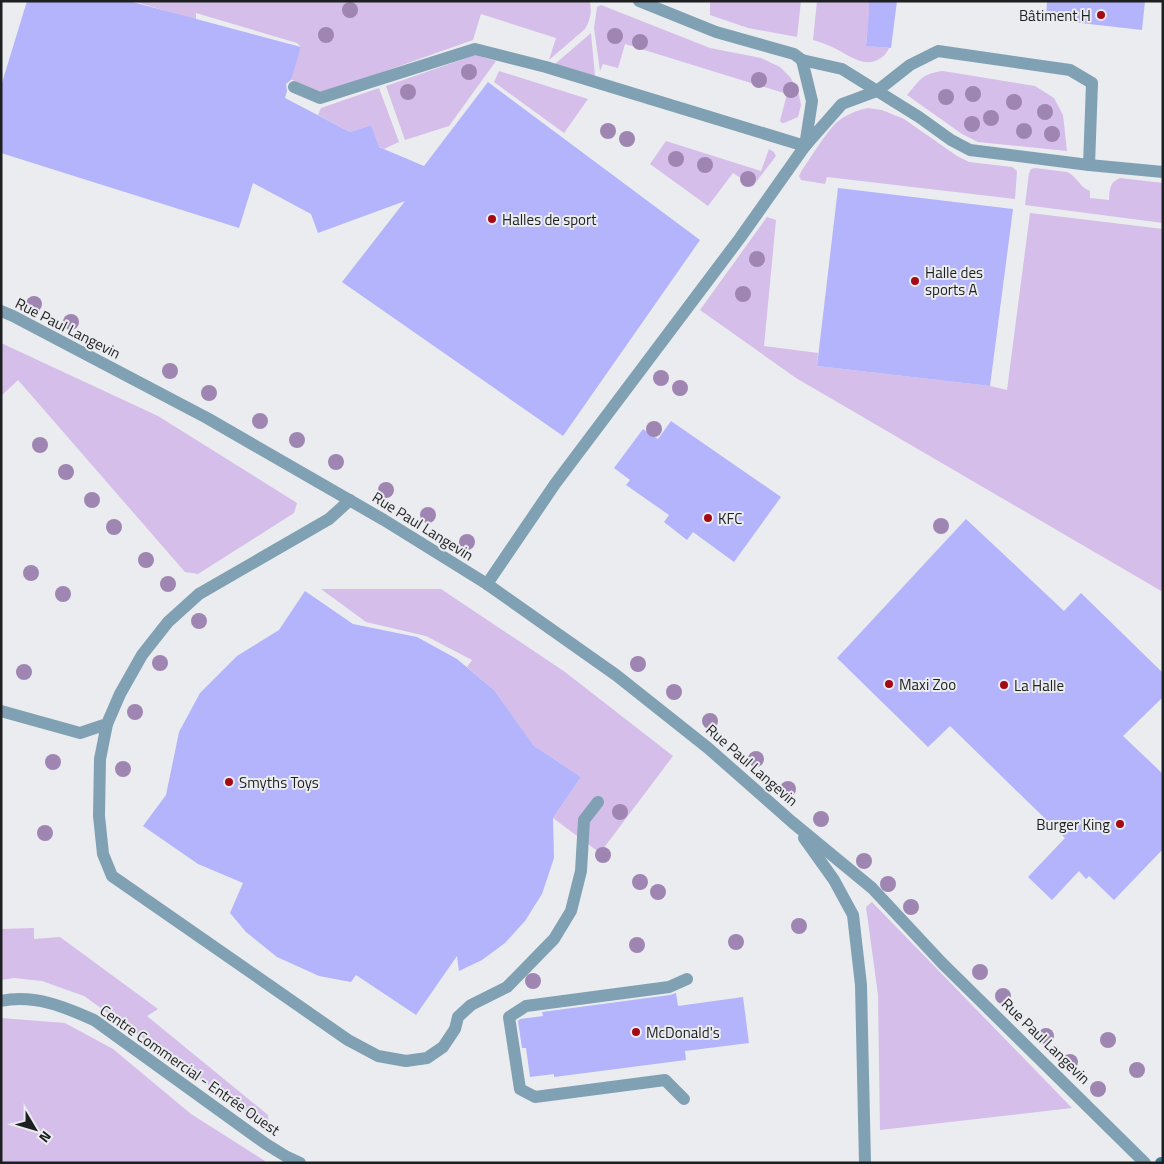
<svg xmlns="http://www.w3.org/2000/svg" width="1164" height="1164" viewBox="0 0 1164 1164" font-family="'Titillium Web',sans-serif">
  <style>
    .green { fill: #d5bee9 }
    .building { fill: #b3b4fb }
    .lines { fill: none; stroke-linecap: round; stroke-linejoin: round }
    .service { stroke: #80a1b3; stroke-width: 12 }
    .minor { stroke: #80a1b3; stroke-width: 12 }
    .secondary { stroke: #487c96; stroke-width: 12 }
    .tree { fill: #9f86b2 }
    .poi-dot { fill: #a30a15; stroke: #ebecef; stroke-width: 2 }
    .labels { text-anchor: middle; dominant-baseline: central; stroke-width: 4; stroke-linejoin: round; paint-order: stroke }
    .poi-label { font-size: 15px; fill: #1e1f20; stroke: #ebecef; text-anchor: start }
    .street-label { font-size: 15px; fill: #1e1f20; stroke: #ebecef }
  </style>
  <rect width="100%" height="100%" fill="#ebecef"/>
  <g class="green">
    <path d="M 133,1 L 588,1 L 590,3 C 592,12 590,21 585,29 L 549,60 L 556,38 L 481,14 L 473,40 L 323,93 L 290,79 L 301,47 L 297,43 L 196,13 L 196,20 Z"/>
    <polygon points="710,1 801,1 797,37 748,28 710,15"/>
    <path d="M 817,1 L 871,2 L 866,43 L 869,46 L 889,48 C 887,53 883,57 879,59 C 863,69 846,53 832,47 C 826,44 820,42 813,40 Z"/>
    <polygon points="601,5 710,48 761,58 780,67 790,77 798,90 801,105 798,117 784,123 782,123 780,121 787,94 625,44 618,68 603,64 600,71 594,28 597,7"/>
    <polygon points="591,33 595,76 555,64"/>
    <polygon points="475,55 496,61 449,126 405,140 386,86"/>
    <polygon points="499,71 588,99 564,133 494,82"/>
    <path d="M 943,71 L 1035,86 L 1054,98 L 1063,115 L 1067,151 L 978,142 L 962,134 L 907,95 C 921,79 921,74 943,71 Z"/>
    <polygon points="379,88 399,142 384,149 378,146 371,125 350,132 318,115 321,108"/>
    <path d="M 868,108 L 882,110 L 904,119 L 957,156 L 969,162 L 1012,167 L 1017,171 L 1015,199 L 827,177 L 825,184 L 801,180 L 799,176 L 802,170 C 812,156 823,137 834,125 C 843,116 856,110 868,108 Z"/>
    <polygon points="666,141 761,171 769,149 774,152 776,156 753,186 733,173 708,206 650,164"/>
    <path d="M 1035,168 L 1067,172 C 1078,177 1078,186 1090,191 L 1090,198 L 1109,200 C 1110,189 1109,183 1120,178 L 1163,183 L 1163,223 L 1025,205 L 1029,173 L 1031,169 Z"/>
    <polygon points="1030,213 1163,229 1163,592 796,378 700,310 767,217 776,220 764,346 818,353 817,366 990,386 1007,390"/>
    <polygon points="1,343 158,416 297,503 294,513 198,574 185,572 18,380 1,396"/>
    <polygon points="321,589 441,589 565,672 673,756 600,853 553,818 581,777 518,735 522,730 494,690 467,667 472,660 426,636 366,622"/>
    <polygon points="872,902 1072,1108 880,1130 878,995 866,907"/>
    <polygon points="34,928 34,939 60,937 158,1009 147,1016 268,1115 269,1128 84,996 42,981 14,978 1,980 1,929"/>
    <polygon points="1,1018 65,1023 113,1049 191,1114 268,1163 1,1163"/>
  </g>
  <g class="building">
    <polygon points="27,1 129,1 301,47 291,80 286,84 287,91 285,98 350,132 371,125 379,147 424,166 488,82 700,240 563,436 342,282 405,201 318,233 311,214 253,183 239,228 1,153 1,86"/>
    <polygon points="869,1 897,1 891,48 866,46 869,13"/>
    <polygon points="1047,1 1145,1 1142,30 1046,19"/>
    <polygon points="838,188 1013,209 990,386 817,366"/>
    <polygon points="671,421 781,497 734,562 693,532 687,540 664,522 669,515 626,485 630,480 614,468 643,429 658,439"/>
    <polygon points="966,519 1064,611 1081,593 1163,673 1163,697 1123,736 1163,774 1163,849 1114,900 1089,876 1086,879 1079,871 1052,900 1028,877 1065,838 950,726 928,747 837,658"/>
    <polygon points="305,591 353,624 417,637 457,659 494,690 533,745 581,777 553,818 554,858 542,894 525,921 505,943 482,960 459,971 457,956 416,1015 356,975 351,982 319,976 277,957 246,932 230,913 243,883 198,864 143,826 166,795 179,732 200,693 237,656 279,630"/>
    <polygon points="676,993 678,1006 743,997 749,1043 685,1051 686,1060 554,1077 554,1074 530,1077 526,1048 522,1048 518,1021 520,1019 543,1016 542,1012 670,995"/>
  </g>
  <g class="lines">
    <g class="service">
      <polyline points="639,1 716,32 794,54 802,60 842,69 919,117 951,140 970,150 1089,165 1163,172"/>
      <polyline points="802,60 812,101 805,146"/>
      <polyline points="294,87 320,98 475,49 546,67 805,146"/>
      <polyline points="487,584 555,484 740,238 805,146 842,104 877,91 910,65 938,51 1070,70 1092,83 1089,165"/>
      <polyline points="1,711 80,733 107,724 120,694 142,655 168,622 199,594 329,519 350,500"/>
      <polyline points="107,724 100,759 99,816 103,854 112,876 348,1040 378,1056 406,1061 427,1058 443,1047 455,1029 458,1017 471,1005 507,987 554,939 571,911 581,871 584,820 598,802"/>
      <path d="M 1,1001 C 34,994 65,1007 94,1020 L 266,1144 L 287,1157 L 300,1163"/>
      <polyline points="684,1099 665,1080 535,1097 520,1089 509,1017 526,1006 669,987 687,979"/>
    </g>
    <g class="minor">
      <polyline points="1,311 13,316 207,418 384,520 487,584 616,675 708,748 792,822 872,888 942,963 1145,1163"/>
      <polyline points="804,838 834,880 853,915 861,985 865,1163"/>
    </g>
    <polyline class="secondary" points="1161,1163 1163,1163"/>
  </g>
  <g class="tree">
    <circle cx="350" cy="10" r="8"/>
    <circle cx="326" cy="35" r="8"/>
    <circle cx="615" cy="36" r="8"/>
    <circle cx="640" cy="42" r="8"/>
    <circle cx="469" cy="72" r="8"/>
    <circle cx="759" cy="80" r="8"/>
    <circle cx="791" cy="90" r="8"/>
    <circle cx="408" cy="92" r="8"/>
    <circle cx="973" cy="94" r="8"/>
    <circle cx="946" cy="97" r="8"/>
    <circle cx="1014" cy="102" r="8"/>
    <circle cx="1045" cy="112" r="8"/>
    <circle cx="991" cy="118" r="8"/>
    <circle cx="972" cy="124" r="8"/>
    <circle cx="608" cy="131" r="8"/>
    <circle cx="1024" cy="131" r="8"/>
    <circle cx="1052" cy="134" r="8"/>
    <circle cx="627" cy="139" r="8"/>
    <circle cx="676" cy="159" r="8"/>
    <circle cx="705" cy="165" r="8"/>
    <circle cx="748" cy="179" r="8"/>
    <circle cx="757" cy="259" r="8"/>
    <circle cx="743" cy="294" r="8"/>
    <circle cx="34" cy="304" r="8"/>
    <circle cx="71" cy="322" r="8"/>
    <circle cx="170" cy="371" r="8"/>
    <circle cx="661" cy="378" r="8"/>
    <circle cx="680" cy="388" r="8"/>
    <circle cx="209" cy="393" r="8"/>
    <circle cx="260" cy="421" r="8"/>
    <circle cx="654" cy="429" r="8"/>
    <circle cx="297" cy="440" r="8"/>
    <circle cx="40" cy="445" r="8"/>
    <circle cx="336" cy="462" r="8"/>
    <circle cx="66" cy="472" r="8"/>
    <circle cx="386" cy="490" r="8"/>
    <circle cx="92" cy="500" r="8"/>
    <circle cx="428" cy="515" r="8"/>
    <circle cx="941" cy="526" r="8"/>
    <circle cx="114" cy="527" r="8"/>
    <circle cx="467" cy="542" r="8"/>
    <circle cx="146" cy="560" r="8"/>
    <circle cx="31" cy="573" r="8"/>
    <circle cx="168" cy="584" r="8"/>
    <circle cx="63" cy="594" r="8"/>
    <circle cx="199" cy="621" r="8"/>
    <circle cx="160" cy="663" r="8"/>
    <circle cx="638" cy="664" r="8"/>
    <circle cx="24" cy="672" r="8"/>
    <circle cx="674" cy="692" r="8"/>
    <circle cx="135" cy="712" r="8"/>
    <circle cx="710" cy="721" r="8"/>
    <circle cx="756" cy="759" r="8"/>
    <circle cx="53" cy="762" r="8"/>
    <circle cx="123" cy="769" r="8"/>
    <circle cx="788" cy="789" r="8"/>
    <circle cx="620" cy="812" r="8"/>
    <circle cx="821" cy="819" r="8"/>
    <circle cx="45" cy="833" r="8"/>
    <circle cx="603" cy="855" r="8"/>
    <circle cx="864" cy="861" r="8"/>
    <circle cx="640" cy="882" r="8"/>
    <circle cx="888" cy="884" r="8"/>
    <circle cx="658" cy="892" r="8"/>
    <circle cx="911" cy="907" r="8"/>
    <circle cx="799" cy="926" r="8"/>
    <circle cx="736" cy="942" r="8"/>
    <circle cx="637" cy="945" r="8"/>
    <circle cx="980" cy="972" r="8"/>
    <circle cx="533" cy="981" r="8"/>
    <circle cx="1003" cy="996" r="8"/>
    <circle cx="1046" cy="1036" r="8"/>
    <circle cx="1108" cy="1040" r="8"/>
    <circle cx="1070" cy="1062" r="8"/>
    <circle cx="1137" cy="1070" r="8"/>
    <circle cx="1098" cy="1089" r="8"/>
  </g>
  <g class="poi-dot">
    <circle cx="1101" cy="15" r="5"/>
    <circle cx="492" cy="219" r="5"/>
    <circle cx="915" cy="281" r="5"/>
    <circle cx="708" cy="518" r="5"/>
    <circle cx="889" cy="684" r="5"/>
    <circle cx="1004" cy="685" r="5"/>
    <circle cx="229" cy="782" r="5"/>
    <circle cx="1120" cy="824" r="5"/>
    <circle cx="636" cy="1032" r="5"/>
  </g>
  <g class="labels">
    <g class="poi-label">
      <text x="1091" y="15" text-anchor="end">Bâtiment H</text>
      <text x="502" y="219">Halles de sport</text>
      <text x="925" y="272">Halle des<tspan x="925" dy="17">sports A</tspan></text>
      <text x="718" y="518">KFC</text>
      <text x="899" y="684">Maxi Zoo</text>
      <text x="1014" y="685">La Halle</text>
      <text x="239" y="782">Smyths Toys</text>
      <text x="1110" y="824" text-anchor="end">Burger King</text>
      <text x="646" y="1032">McDonald's</text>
    </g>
    <g class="street-label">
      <text transform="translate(68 328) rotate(27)">Rue Paul Langevin</text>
      <text transform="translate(423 526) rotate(32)">Rue Paul Langevin</text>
      <text transform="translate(752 765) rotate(41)">Rue Paul Langevin</text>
      <text transform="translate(1046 1041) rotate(44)">Rue Paul Langevin</text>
      <text transform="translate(190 1070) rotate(35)">Centre Commercial - Entrée Ouest</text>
    </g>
  </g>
  <rect width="1164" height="1164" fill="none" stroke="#1e1f20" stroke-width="5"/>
  <g transform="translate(35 1129) rotate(128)" stroke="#ebecef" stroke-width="4" paint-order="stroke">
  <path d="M0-4L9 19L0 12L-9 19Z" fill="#1e1f20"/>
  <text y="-8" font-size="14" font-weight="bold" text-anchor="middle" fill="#1e1f20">N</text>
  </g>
</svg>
